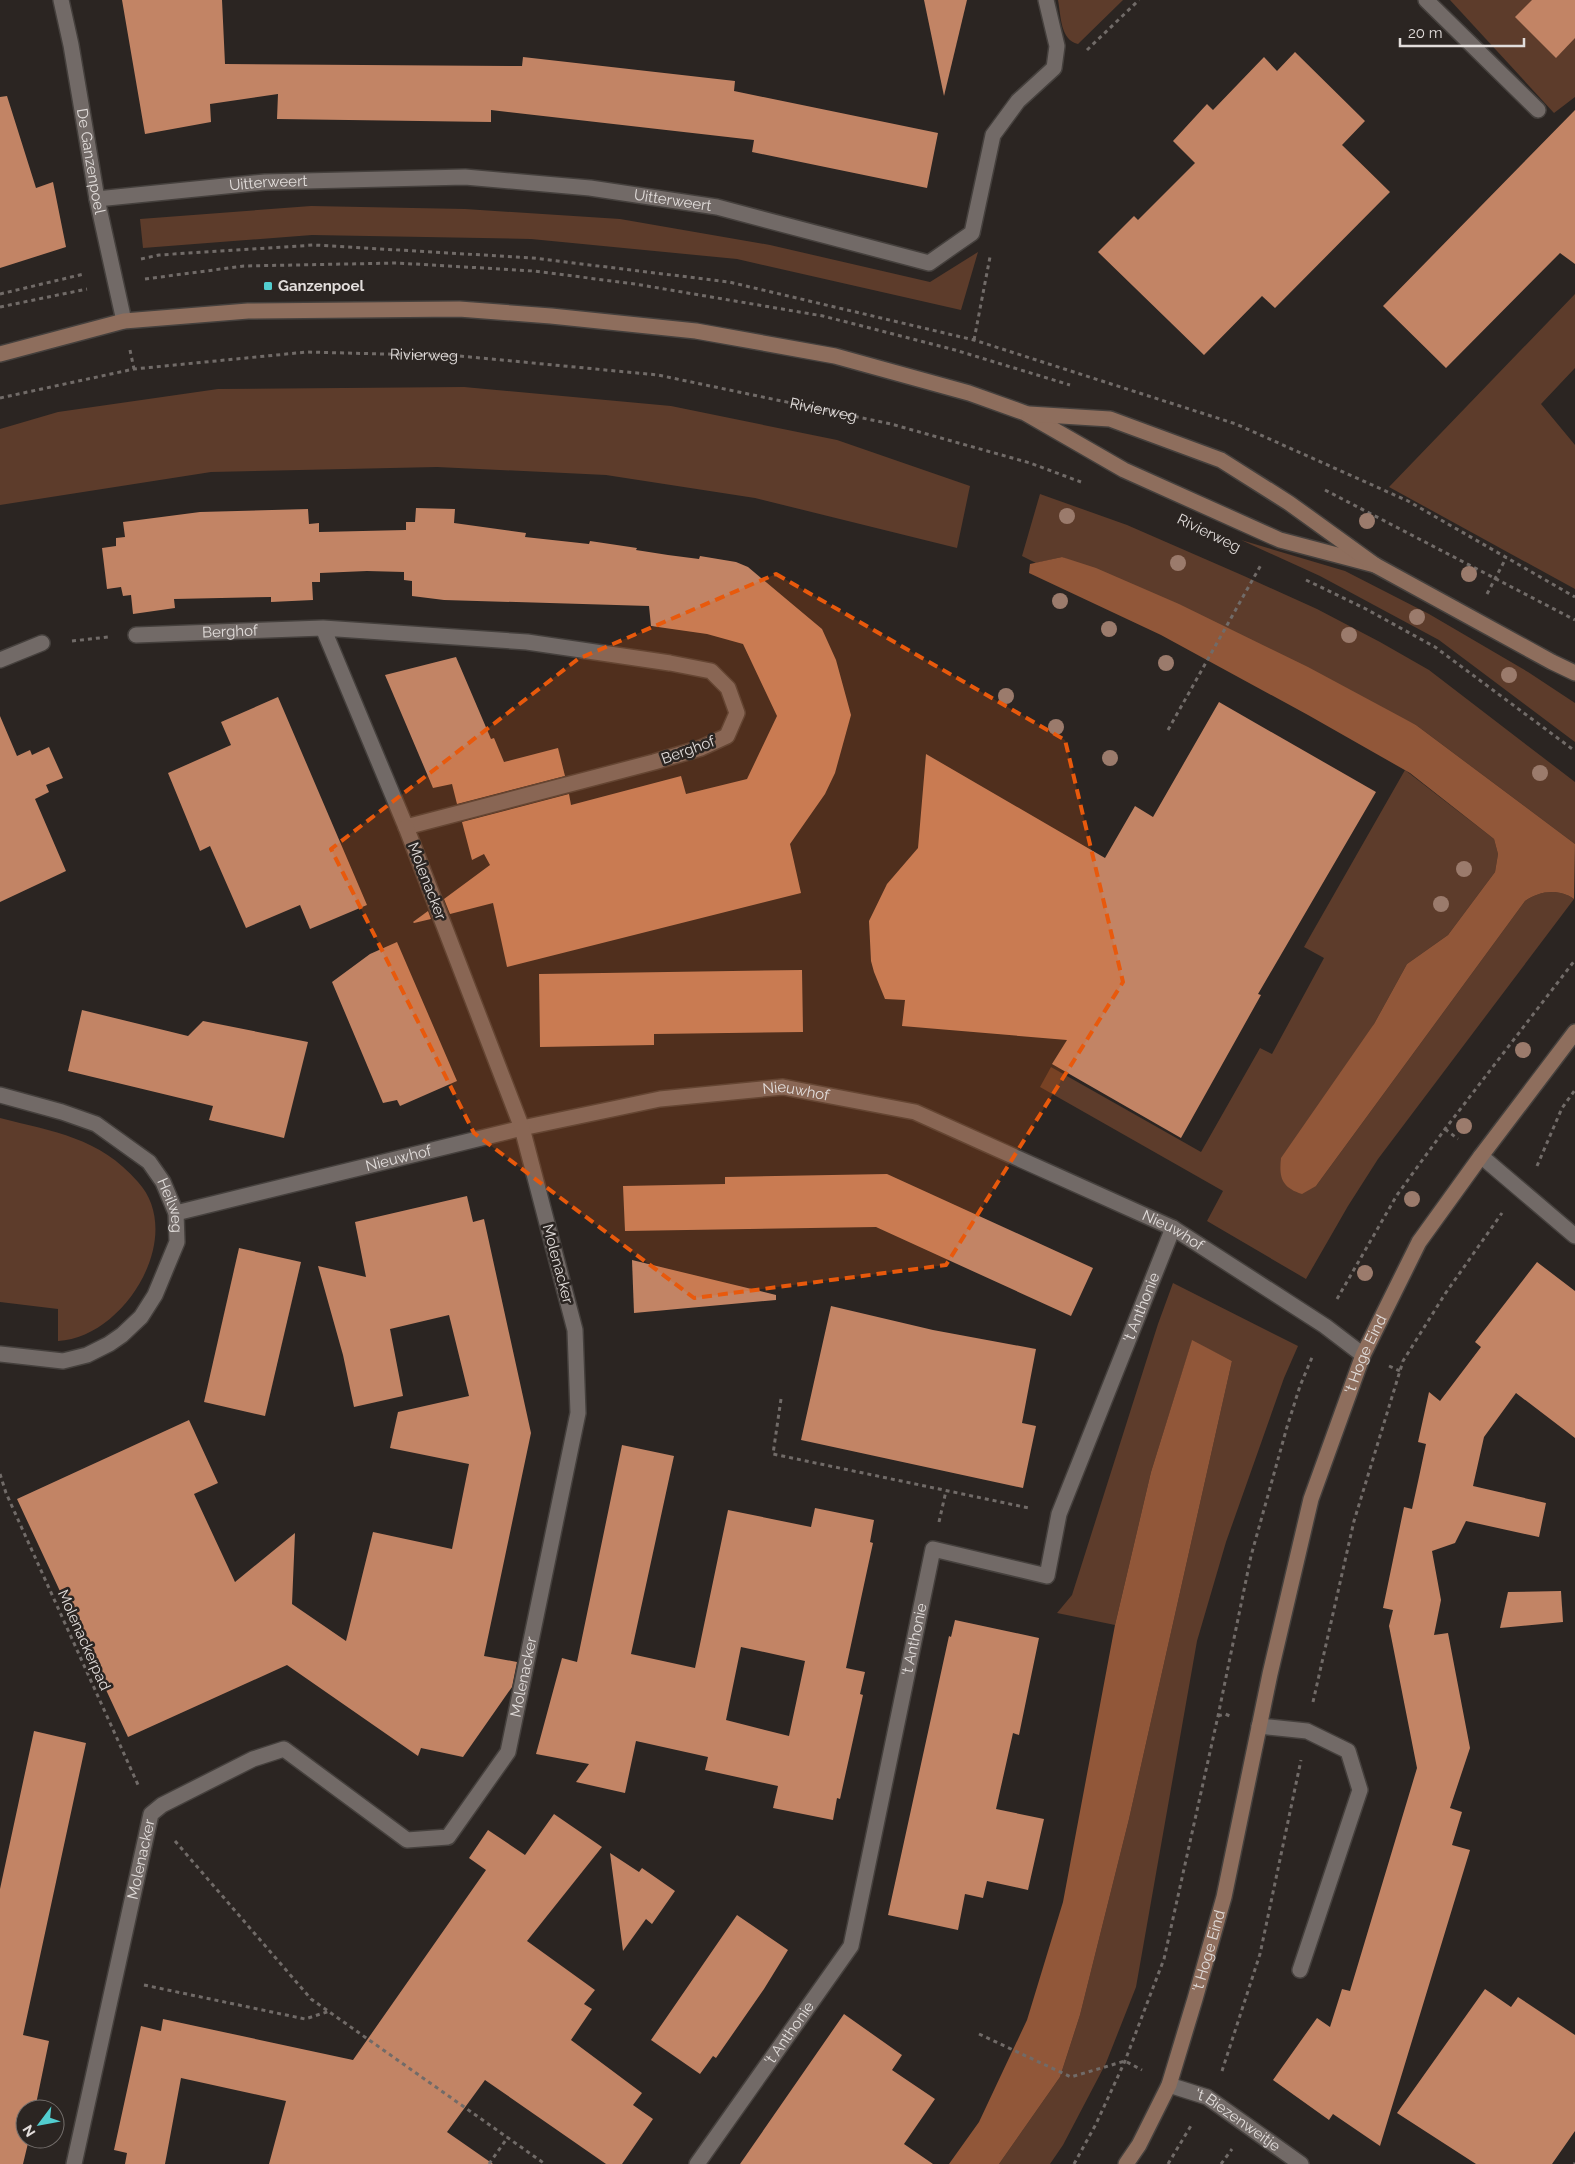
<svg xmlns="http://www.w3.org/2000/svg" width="1575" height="2164" viewBox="0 0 1575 2164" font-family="Raleway,sans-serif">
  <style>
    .green { fill: #5d3c2b }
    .water { fill: #915739 }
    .building { fill: #c28465; fill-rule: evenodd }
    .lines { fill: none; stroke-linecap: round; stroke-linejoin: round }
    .street-casing { stroke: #45403d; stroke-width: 18 }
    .secondary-casing { stroke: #45403d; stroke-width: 18 }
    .path { stroke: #716b68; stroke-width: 3; stroke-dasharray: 4 4; stroke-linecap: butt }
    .street { stroke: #726a67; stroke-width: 15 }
    .secondary { stroke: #8e6e5d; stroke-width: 15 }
    .tree { fill: #9b7b6c }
    .marked { fill: #e8590c; fill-opacity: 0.2; stroke: #e8590c; stroke-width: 4; stroke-dasharray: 10 6; stroke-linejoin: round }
    .poi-dot { fill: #52cdcf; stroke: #2b2522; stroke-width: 2 }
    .labels { text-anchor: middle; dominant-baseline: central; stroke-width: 5; stroke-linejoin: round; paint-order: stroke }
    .street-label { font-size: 15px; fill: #e2dddb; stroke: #2b2522 }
    .poi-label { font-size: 15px; font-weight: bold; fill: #e2dddb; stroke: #2b2522; text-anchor: start }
  </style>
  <rect width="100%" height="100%" fill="#2b2522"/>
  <g class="green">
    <path d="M 1058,0 L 1123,0 L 1078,44 C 1060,40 1061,15 1058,0 Z"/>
    <polygon points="1450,0 1575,0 1575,97 1554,113"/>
    <polygon points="311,206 465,209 620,219 770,245 930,282 978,252 961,310 737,259 531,239 312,235 143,248 140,219"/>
    <polygon points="1575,294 1575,368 1541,404 1575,445 1575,589 1389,487"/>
    <polygon points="464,387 671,406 837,440 970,486 957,548 755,498 606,475 437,467 211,472 0,505 0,429 58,412 218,389"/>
    <polygon points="1040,494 1127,525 1244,576 1317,609 1380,642 1429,670 1575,782 1575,844 1416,725 1062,557 1036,563 1022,556"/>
    <polygon points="1241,540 1345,571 1429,614 1528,672 1575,703 1575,742 1439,640 1320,576"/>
    <path d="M 1405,770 L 1494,839 L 1498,854 L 1495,872 L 1448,935 L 1407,964 L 1374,1024 L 1316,1186 L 1525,901 C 1539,891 1559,888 1574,899 L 1378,1159 L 1348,1206 L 1306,1279 L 1207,1221 L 1223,1191 L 1040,1087 L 1051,1067 L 1201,1152 L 1260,1048 L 1272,1054 L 1324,958 L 1304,947 Z"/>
    <path d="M 0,1118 C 54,1132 99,1137 138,1182 C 187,1236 124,1338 58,1341 L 58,1309 L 0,1302 Z"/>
    <polygon points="1173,1283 1298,1346 1284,1378 1226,1542 1197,1641 1136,1987 1106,2063 1063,2145 1050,2164 999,2164 1060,2077 1080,2015 1129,1819 1232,1361 1192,1341 1151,1472 1115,1625 1057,1613 1072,1595 1158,1324"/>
  </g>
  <g class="water">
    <path d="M 1062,557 L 1096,568 L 1179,604 L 1308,667 L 1416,725 L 1575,844 L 1574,899 C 1559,888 1539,891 1525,901 L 1316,1186 L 1302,1194 C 1281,1187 1279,1177 1281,1158 L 1374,1024 L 1407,964 L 1448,935 L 1495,872 L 1498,854 L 1494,839 L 1410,773 L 1308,715 L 1161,635 L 1029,573 L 1030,564 Z"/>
    <polygon points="1192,1340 1232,1361 1129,1819 1080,2015 1060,2077 999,2164 949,2164 979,2122 1027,2020 1063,1902 1115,1625 1151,1472"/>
  </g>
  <g class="building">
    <polygon points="122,0 222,0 225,64 522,66 523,57 735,81 734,91 938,133 927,188 752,152 754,140 491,110 491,122 277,119 278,94 210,104 211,122 145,134"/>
    <polygon points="924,0 967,0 944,96"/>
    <polygon points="1532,0 1575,0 1575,38 1556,58 1515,17"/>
    <polygon points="1295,52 1365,121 1342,145 1390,192 1275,308 1262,296 1204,355 1098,252 1134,216 1138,220 1195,163 1173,141 1207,104 1213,110 1264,57 1277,71"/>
    <polygon points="7,96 36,188 53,182 66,247 0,268 0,97"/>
    <polygon points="1575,110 1575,264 1560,253 1446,368 1383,306"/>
    <polygon points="416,508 455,509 454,523 526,533 525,537 589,544 590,541 637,548 636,550 668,555 699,559 700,556 736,562 748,567 822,629 836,660 851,715 835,773 825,794 790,844 801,893 507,967 493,903 450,914 444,899 490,865 484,854 472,860 462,822 569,794 571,805 681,776 686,794 747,779 777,716 743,644 707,634 651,626 649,606 444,600 412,596 412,581 404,580 404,572 367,571 320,573 320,582 312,582 313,600 271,602 271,597 174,599 175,608 133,614 131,595 123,596 121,587 107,589 102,548 116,546 116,538 125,537 123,522 200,512 308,509 309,524 319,523 319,532 406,530 406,522 415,522"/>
    <polygon points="456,657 491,739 494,738 504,762 558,748 565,776 457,804 452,784 433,788 385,675"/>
    <polygon points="278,697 367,905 310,929 300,905 246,928 210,846 200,851 168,773 231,745 221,722"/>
    <polygon points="1219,702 1376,792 1258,994 1261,995 1181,1138 1052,1064 1067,1040 902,1026 905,1000 885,999 874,972 871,961 869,921 887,884 918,848 926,754 1105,858 1135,806 1153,817"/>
    <polygon points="0,716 17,756 30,750 32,755 49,747 63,778 46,785 49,792 35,799 66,871 0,902"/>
    <polygon points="428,911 431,919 414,923 413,922"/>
    <polygon points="397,942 457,1081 400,1106 397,1100 383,1103 332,982 370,954"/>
    <polygon points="802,970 803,1032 654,1034 654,1045 540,1047 539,974"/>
    <polygon points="82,1010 188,1036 203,1021 308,1042 284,1138 209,1120 213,1106 68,1071"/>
    <polygon points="887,1174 1093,1268 1071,1316 876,1227 625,1231 623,1186 725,1184 725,1177"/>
    <polygon points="467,1196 473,1222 484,1219 531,1433 484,1656 517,1662 512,1687 463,1757 421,1748 418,1756 287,1665 128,1737 17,1499 189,1420 218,1483 194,1494 235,1582 295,1533 292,1604 346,1641 373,1532 452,1549 469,1464 390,1448 398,1412 469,1396 449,1315 390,1329 403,1396 354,1407 343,1355 318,1266 366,1277 355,1222"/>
    <polygon points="239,1248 301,1262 265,1416 204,1402"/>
    <polygon points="632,1260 776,1295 776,1300 634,1313"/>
    <polygon points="1537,1262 1575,1291 1575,1438 1516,1393 1484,1437 1473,1486 1546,1503 1539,1537 1466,1521 1455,1543 1432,1551 1441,1600 1434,1635 1448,1633 1470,1748 1450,1808 1462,1812 1452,1845 1470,1850 1380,2146 1333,2114 1329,2120 1273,2080 1317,2018 1330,2027 1342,1989 1350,1991 1417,1768 1389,1626 1393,1610 1383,1608 1404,1507 1412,1509 1419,1477 1426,1444 1418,1442 1429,1392 1440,1401 1481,1347 1475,1342"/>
    <polygon points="831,1306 933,1330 1036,1349 1022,1423 1036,1426 1023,1488 801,1440"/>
    <path d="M 622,1445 L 674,1456 L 631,1654 L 695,1668 L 728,1510 L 811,1527 L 815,1508 L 874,1520 L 870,1542 L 873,1543 L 846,1668 L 865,1672 L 860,1694 L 863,1695 L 840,1799 L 837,1798 L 833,1820 L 773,1808 L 778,1786 L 705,1770 L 708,1757 L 636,1741 L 625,1793 L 576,1782 L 589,1764 L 536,1754 L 562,1658 L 577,1662 ZM 741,1647 L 805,1661 L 789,1736 L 726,1720 Z"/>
    <polygon points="1561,1591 1563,1622 1500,1628 1508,1592"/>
    <polygon points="955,1620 1039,1638 1019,1735 1013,1733 996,1809 1044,1819 1028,1890 987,1881 983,1898 965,1894 958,1930 888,1915 949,1636 951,1637"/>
    <polygon points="34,1731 86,1743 23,2035 49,2041 35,2109 25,2109 25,2139 29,2139 23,2164 0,2164 0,1889"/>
    <polygon points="554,1814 602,1847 527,1941 595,1990 584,2004 592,2009 571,2040 642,2093 633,2105 653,2119 622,2164 606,2164 485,2080 447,2132 493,2164 269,2164 286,2101 181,2078 165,2164 125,2164 127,2153 114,2150 141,2026 161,2031 163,2019 353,2060 486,1870 469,1858 488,1830 525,1855"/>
    <polygon points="610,1853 639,1872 642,1868 675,1891 652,1924 646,1919 623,1951"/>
    <polygon points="737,1915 788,1950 764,1989 716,2058 713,2056 700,2074 651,2040"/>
    <polygon points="1485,1989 1511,2007 1518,1997 1575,2035 1575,2131 1552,2164 1476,2164 1397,2113"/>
    <polygon points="844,2014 902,2055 892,2070 935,2099 904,2144 933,2164 740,2164"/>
  </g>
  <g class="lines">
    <g class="street-casing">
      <g id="street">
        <path id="s2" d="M 61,0 L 71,45 L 97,199 L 124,321"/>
        <polyline points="1426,0 1538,110"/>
        <path id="s3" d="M 97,199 L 265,182 L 465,177 L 590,188 L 717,207 L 929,263 L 972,233 L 993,135 L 1018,101 L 1054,68 L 1057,46 L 1046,0"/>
        <path id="s4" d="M 136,635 L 323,628 L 527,642 L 670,663 L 711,671 L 728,688 L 737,713 L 727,736 L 701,748 L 654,762 L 406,827 L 323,628"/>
        <polyline points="0,660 42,643"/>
        <path id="s5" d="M 0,1095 L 62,1112 L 96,1124 L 149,1162 L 163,1182 L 176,1213 L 177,1242 L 155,1295 L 141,1317 L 122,1335 L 109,1344 L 87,1355 L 63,1361 L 0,1354"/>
        <polyline points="1481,1156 1575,1236"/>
        <path id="s6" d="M 176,1213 L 522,1128 L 660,1099 L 783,1087 L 915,1112 L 1173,1228 L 1325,1326 L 1363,1355"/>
        <polyline points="1259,1726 1307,1731 1348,1751 1360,1790 1300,1970"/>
        <path id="s7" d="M 1169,2085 L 1207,2097 L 1301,2164"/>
        <path id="s8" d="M 74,2164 L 151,1814 L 162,1805 L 253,1759 L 284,1749 L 407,1840 L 448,1837 L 508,1752 L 578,1413 L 575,1330 L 522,1128 L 406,827"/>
        <path id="s9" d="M 697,2164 L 851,1946 L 933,1549 L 1047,1576 L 1059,1514 L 1173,1228"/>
      </g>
    </g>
    <g class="secondary-casing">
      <g id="secondary">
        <polyline points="0,354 124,321 248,311 459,309 551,316 696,331 835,356 969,393 1025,413 1124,470 1280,540 1375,565"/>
        <polyline points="1029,414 1110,419 1221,460 1289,503 1375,565 1552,662 1575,673"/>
        <path id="s10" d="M 1126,2164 L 1139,2145 L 1169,2085 L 1195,1999 L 1224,1897 L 1270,1674 L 1311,1499 L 1363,1355 L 1419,1242 L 1481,1156 L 1575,1032"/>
      </g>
    </g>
    <g class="path">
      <polyline points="1087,50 1139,0"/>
      <polyline points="141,259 159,255 314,245 533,258 729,282 974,340 1236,424 1408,501 1575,597"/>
      <polyline points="145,279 244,266 397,263 534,271 635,284 823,316 955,350 1070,385"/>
      <polyline points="0,294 84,274"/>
      <polyline points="0,307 87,289"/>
      <polyline points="974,340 990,257"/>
      <polyline points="130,350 134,369"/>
      <path id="s1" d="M 0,398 L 134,369 L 307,352 L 460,356 L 658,375 L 891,424 L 1030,463 L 1081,482"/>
      <polyline points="1325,490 1575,620"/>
      <polyline points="1306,580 1366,609 1435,647 1575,751"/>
      <polyline points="1487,594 1506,558"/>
      <polyline points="72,641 108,637"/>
      <polyline points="1168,730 1262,563"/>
      <polyline points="1445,1129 1458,1139"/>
      <polyline points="1537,1166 1562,1108 1575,1090"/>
      <polyline points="1337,1299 1397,1195 1445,1129 1575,960"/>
      <polyline points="1389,1366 1400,1371"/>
      <polyline points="781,1399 773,1454 1029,1508"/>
      <polyline points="0,1474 6,1493 139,1787"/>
      <polyline points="939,1522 946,1491"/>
      <polyline points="1313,1702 1354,1521 1403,1361 1445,1294 1502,1213"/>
      <polyline points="1218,1716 1225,1714 1230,1716"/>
      <polyline points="175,1841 311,1999 545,2164"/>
      <polyline points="144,1985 305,2019 330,2011"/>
      <polyline points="979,2034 1071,2077 1125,2061 1142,2070"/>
      <polyline points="1222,2071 1260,1954 1301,1760"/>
      <polyline points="489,2164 508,2137"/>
      <polyline points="1074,2164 1096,2124 1125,2061 1164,1959 1218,1716 1251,1556 1287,1427 1300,1386 1313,1355"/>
      <polyline points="1168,2164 1192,2124"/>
      <polyline points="1221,2164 1232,2149"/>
      <polyline points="1574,2164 1575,2163"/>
    </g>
    <use href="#street" class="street"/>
    <use href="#secondary" class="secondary"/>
  </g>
  <g class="tree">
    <circle cx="1067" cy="516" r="8"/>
    <circle cx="1367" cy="521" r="8"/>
    <circle cx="1178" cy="563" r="8"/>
    <circle cx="1469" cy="574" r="8"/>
    <circle cx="1060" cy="601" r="8"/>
    <circle cx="1417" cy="617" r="8"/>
    <circle cx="1109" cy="629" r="8"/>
    <circle cx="1349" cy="635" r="8"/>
    <circle cx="1166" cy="663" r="8"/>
    <circle cx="1509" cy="675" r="8"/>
    <circle cx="1006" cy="696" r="8"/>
    <circle cx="1056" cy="727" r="8"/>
    <circle cx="1110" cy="758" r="8"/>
    <circle cx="1540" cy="773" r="8"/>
    <circle cx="1464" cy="869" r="8"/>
    <circle cx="1441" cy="904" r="8"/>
    <circle cx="1523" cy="1050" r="8"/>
    <circle cx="1464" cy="1126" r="8"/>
    <circle cx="1412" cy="1199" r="8"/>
    <circle cx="1365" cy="1273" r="8"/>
  </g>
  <path class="marked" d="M 776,574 L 1065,740 L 1123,982 L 946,1265 L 694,1298 L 474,1133 L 331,849 L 578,659 Z"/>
  <rect class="poi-dot" x="263" y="281" width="10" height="10" rx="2.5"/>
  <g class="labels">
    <g class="street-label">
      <text stroke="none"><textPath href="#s2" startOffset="164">De Ganzenpoel</textPath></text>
      <text stroke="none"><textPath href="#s3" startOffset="172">Uitterweert</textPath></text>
      <text stroke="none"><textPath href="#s3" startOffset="578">Uitterweert</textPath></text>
      <text stroke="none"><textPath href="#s1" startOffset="428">Rivierweg</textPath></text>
      <text stroke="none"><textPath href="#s1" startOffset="832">Rivierweg</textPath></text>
      <text transform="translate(1209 533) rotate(26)">Rivierweg</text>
      <text stroke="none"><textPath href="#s4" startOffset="94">Berghof</textPath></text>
      <text transform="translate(688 750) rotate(-20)">Berghof</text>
      <text transform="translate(427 881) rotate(69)">Molenacker</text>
      <text stroke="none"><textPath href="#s6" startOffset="634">Nieuwhof</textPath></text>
      <text stroke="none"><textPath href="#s6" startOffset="229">Nieuwhof</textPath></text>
      <text stroke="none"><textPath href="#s5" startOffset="215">Heilweg</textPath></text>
      <text stroke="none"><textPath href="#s6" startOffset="1039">Nieuwhof</textPath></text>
      <text transform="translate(558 1264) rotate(75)">Molenacker</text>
      <text stroke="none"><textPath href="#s9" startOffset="1075">'t Anthonie</textPath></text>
      <text stroke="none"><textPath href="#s10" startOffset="848">'t Hoge Eind</textPath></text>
      <text transform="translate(84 1640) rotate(66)">Molenackerpad</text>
      <text stroke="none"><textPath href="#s9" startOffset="580">'t Anthonie</textPath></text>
      <text stroke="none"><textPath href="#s8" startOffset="882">Molenacker</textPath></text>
      <text stroke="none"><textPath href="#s8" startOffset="312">Molenacker</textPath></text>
      <text stroke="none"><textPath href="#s10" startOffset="230">'t Hoge Eind</textPath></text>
      <text stroke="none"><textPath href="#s9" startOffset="160">'t Anthonie</textPath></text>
      <text stroke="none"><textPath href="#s7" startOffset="78">'t Biezenweitje</textPath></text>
    </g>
    <g class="poi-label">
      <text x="278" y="286">Ganzenpoel</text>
    </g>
  </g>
  <g transform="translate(40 2124) rotate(238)"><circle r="24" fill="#2b2522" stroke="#746f6c"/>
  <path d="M0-4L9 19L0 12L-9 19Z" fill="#52cdcf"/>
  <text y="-8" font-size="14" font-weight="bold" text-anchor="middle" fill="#e2dddb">N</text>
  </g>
  <path d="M1400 38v8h124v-8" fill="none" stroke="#e2dddb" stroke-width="2.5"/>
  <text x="1408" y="38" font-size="15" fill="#e2dddb" stroke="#2b2522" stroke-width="4" paint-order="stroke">20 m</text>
</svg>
